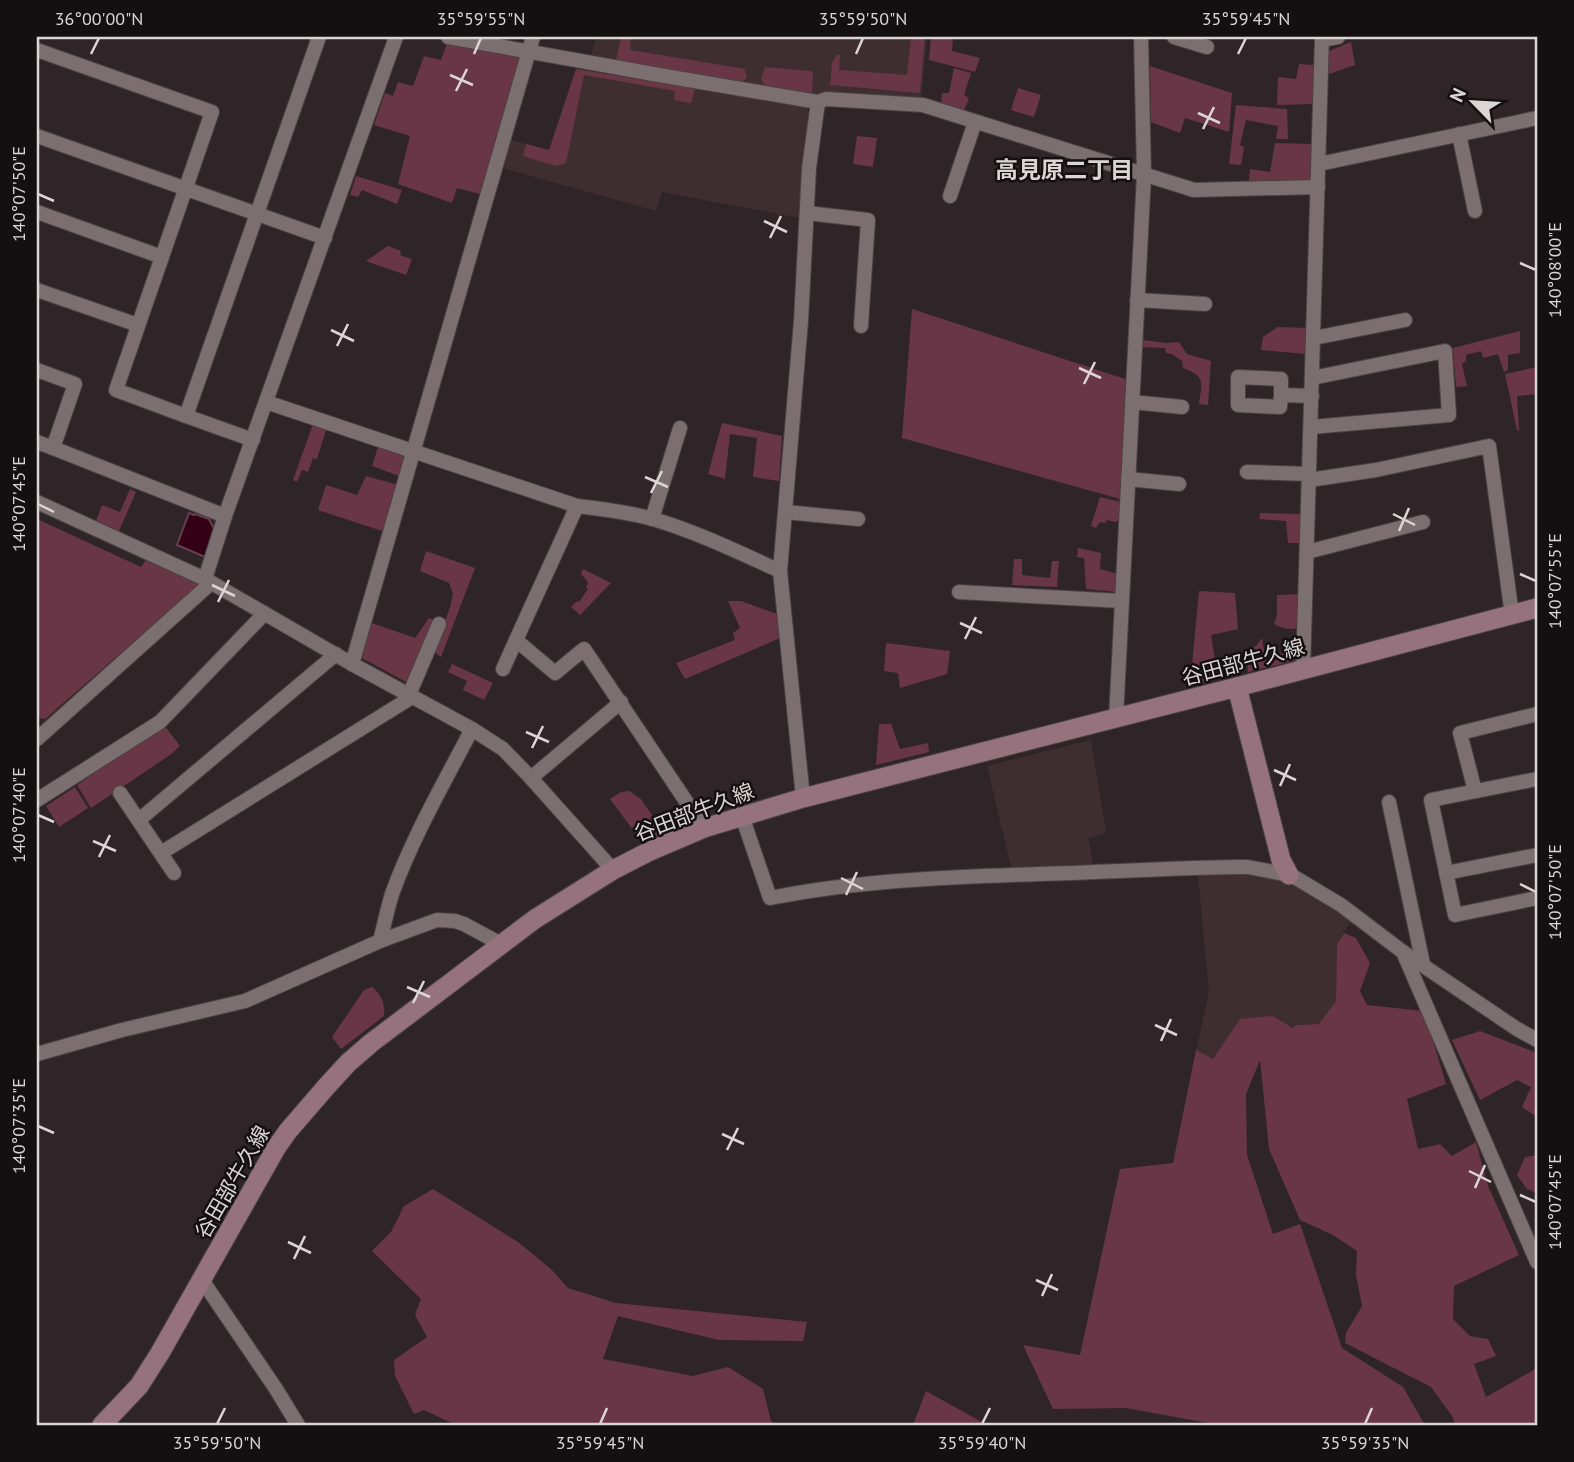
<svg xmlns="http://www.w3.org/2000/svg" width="1574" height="1462" viewBox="0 0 1574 1462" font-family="'PT Sans','Noto Sans JP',sans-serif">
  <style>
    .built { fill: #3e2e32 }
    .green { fill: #693647 }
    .water { fill: #330015; stroke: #66404f; stroke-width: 2 }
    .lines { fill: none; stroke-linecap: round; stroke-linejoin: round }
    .street-casing { stroke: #4a4243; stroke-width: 16 }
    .secondary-casing { stroke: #4a4243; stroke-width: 21 }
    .street { stroke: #7b6f72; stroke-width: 14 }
    .secondary { stroke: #95727d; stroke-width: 19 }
    .ticks { fill: none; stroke: #dcd5d6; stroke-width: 2.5 }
    .labels { text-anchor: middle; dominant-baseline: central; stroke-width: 5; stroke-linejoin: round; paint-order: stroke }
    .street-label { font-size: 21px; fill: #dcd5d6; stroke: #140f11 }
    .neighbourhood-label { font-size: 23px; font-weight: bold; fill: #dcd5d6; stroke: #140f11 }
    .neatline { fill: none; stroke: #dcd5d6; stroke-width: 2.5 }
    .ticks-label { font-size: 18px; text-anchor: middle; fill: #dcd5d6 }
  </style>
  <rect width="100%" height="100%" fill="#2f2528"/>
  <g class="built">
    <polygon points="596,37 927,37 921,100 804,93 591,56"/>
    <polygon points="576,69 805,107 809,113 802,164 800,218 662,192 656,211 503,168 511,140 549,150"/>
    <polygon points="1091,740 1106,833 1088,838 1094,868 1012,871 987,766"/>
    <polygon points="1245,872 1295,884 1351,920 1337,944 1336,1002 1319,1024 1297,1025 1294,1028 1273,1016 1213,1059 1196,1050 1209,992 1198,875"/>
  </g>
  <g class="green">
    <polygon points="621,37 631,37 630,50 745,69 747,78 741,82 616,61"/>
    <polygon points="911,37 925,37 920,93 830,85 832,63 837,55 840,55 839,70 907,75"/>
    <polygon points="931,37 953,37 952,51 980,58 975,72 929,60"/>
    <polygon points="1351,42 1355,65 1329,74 1329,51"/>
    <polygon points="447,43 523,57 480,194 457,188 452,203 398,184 410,136 374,125 385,93 393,96 398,82 413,86 424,56 441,60"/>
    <polygon points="1299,64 1314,65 1314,104 1277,105 1278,77 1296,79"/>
    <polygon points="1150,66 1232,93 1229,132 1185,118 1180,133 1151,122"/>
    <polygon points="765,67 810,71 813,73 812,94 765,86 761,79"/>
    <polygon points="954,68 971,73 964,95 969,98 963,113 941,104 942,93 949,93"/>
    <polygon points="576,69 695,88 691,103 674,100 675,91 584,75 566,163 556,166 523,156 526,144 549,150"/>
    <polygon points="1018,88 1041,95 1034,117 1011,110"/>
    <polygon points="1236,105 1287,109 1288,139 1276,139 1278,126 1246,120 1240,145 1244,147 1241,165 1229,164"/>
    <polygon points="857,136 877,138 873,167 853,164"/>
    <polygon points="1275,143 1313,144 1311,180 1249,181 1250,169 1270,172"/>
    <polygon points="356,176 402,190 397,204 362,190 358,197 350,195"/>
    <polygon points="388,246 401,251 400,255 412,259 406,275 366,261"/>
    <polygon points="912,309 1128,380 1120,499 902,438"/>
    <polygon points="1278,327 1307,328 1305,354 1261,350 1263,337"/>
    <polygon points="1520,331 1520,353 1508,355 1508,370 1504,372 1498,354 1483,358 1481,351 1466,355 1466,361 1462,364 1467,386 1456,387 1453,348"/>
    <path d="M 1142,340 L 1166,343 L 1179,342 L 1187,354 L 1211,361 L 1208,405 L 1199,404 C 1202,383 1206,376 1183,368 L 1182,361 L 1172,354 L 1166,353 L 1165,348 L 1142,347 Z"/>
    <polygon points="1537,367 1537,394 1517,396 1519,431 1517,430 1505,374"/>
    <polygon points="722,423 782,436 779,481 753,477 757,438 730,434 725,479 708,474"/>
    <polygon points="313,424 326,430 317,459 313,458 308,472 302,470 297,482 293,480"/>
    <polygon points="378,447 403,456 404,460 399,476 372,466"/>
    <polygon points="366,476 398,485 382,531 318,510 326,485 357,495"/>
    <polygon points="130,489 136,492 119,531 96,521 102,505 120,512"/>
    <polygon points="1100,497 1121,502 1120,520 1115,522 1107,520 1105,523 1100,522 1096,528 1091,526"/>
    <polygon points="1260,513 1300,514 1301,543 1288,543 1286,521 1259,519"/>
    <polygon points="37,519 141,567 146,560 200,584 45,719 37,718"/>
    <polygon points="1078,548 1101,553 1100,569 1118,574 1117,592 1086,589 1084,558 1077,557"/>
    <polygon points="426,551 475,568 441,657 434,652 450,607 453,594 449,583 420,571"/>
    <polygon points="1014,559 1022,559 1022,575 1050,578 1052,561 1059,561 1057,587 1012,585"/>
    <polygon points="583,569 611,583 580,615 571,607 577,601 579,602 588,589 586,587 588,582 581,574"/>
    <polygon points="1199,591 1235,593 1238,629 1211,635 1218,679 1190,686"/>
    <path d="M 1299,594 L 1300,626 C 1292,632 1282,628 1274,624 L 1277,615 L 1277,595 Z"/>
    <polygon points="728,601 741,601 777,614 780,638 685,679 676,663 735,640 733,633 740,628"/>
    <polygon points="429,618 437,621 408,683 362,658 363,647 372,623 415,638"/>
    <polygon points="1262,638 1265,656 1291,652 1297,641 1299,641 1298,660 1248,672 1246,650 1256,646"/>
    <polygon points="886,643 950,651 947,674 900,688 898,673 884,671"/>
    <polygon points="452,664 493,683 484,700 463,690 467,681 448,672"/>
    <polygon points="879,724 891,724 900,749 928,743 929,752 876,765"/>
    <polygon points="164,725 180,746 170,755 91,808 77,785"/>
    <polygon points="75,787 88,808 59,827 46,806"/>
    <polygon points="629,791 641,799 664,833 642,842 610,799 621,792"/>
    <polygon points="1344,933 1356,938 1370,963 1360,991 1367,1005 1424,1011 1446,1084 1407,1099 1418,1149 1440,1144 1452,1156 1476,1142 1488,1186 1519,1255 1454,1286 1453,1319 1470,1336 1488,1339 1496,1356 1474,1364 1486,1397 1537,1368 1537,1425 1455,1425 1452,1416 1431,1387 1345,1343 1346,1333 1362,1306 1356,1275 1357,1251 1333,1235 1300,1220 1269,1149 1260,1060 1246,1094 1247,1155 1273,1234 1300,1224 1342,1348 1403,1387 1425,1425 1219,1425 1126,1408 1053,1409 1023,1345 1080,1355 1120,1169 1173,1163 1196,1050 1213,1059 1240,1019 1273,1016 1293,1028 1297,1025 1319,1024 1336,1001 1337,944"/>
    <path d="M 372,987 C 382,995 385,1004 384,1016 L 341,1049 L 332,1037 L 364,990 Z"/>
    <polygon points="1480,1031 1537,1053 1537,1117 1522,1107 1531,1087 1517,1080 1480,1100 1452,1040"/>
    <polygon points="1537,1155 1537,1193 1527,1189 1517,1175 1525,1157"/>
    <polygon points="433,1189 518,1242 551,1269 568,1288 616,1303 807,1322 803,1341 719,1340 618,1316 603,1359 693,1376 728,1367 763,1389 771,1421 776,1425 456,1425 424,1410 414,1414 395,1376 394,1360 427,1337 415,1315 421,1299 372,1251 391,1232 404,1206"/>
    <polygon points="926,1391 987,1425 913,1425"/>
  </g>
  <polygon class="water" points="189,513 194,515 195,514 209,519 214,529 205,557 177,545"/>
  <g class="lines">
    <g class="street-casing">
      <g id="street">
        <polyline points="448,37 659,75 818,102 826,99 923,105 1194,190 1318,187"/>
        <polyline points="1174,37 1207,47"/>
        <polyline points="1322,40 1338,37"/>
        <polyline points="37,50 212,112 116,390 186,416"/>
        <polyline points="1459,134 1475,211"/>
        <polyline points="37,136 325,238"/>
        <polyline points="1319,164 1537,118"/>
        <polyline points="950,196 975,122"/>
        <polyline points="37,212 162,257"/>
        <polyline points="807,213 868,220 861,326"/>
        <polyline points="37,290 138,325"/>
        <polyline points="1137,300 1205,304"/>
        <polyline points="1314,338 1405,320"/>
        <polyline points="37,370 75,384 53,448 37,442"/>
        <polyline points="1281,395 1280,407 1238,405 1238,377 1281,379 1281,395 1312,396"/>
        <path d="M 266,402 L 577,506 C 603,509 628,512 653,519 C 697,532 738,552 780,571"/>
        <polyline points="1132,402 1182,407"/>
        <polyline points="1311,427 1449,415 1445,351 1312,378"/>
        <polyline points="253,440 186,416 319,37"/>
        <polyline points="53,448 225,516"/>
        <polyline points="1247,472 1309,474"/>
        <polyline points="1128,479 1179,484"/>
        <polyline points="1309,480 1376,470 1489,446 1512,615"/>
        <polyline points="37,502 205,579 352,664 472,729 503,749 531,778 613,870"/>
        <polyline points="577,506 516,640 555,673 584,649 704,828"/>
        <polyline points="785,512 858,519"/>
        <polyline points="652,519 680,428"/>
        <polyline points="1307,552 1423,522"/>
        <polyline points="205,579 225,516 396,37"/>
        <polyline points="959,592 1122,601"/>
        <polyline points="352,664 533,37"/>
        <polyline points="503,669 516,640"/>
        <polyline points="1303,670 1322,37"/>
        <polyline points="409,695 439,624"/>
        <polyline points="1116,718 1144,175 1141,37"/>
        <polyline points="37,739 211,583"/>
        <polyline points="531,778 621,702"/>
        <polyline points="1537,779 1431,800 1455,915 1537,898"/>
        <polyline points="1475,791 1460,733 1537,714"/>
        <polyline points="120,793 174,873"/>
        <polyline points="803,798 780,571 801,321 809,168 818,102"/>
        <polyline points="37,800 160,722 264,614"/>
        <polyline points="1389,802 1423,964"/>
        <path d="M 742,816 L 770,898 C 859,880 950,877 1040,874 C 1106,872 1171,868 1237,867 L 1248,867 L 1289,875 L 1296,878 L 1341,905 L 1403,952 L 1517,1029 L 1537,1040"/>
        <polyline points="139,820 336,654"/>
        <polyline points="161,853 412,697"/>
        <polyline points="1446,873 1537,855"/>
        <path d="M 380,941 C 384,926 387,910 392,894 C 413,836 444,783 472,729"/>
        <polyline points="1403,952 1537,1262"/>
        <polyline points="37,1054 122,1030 245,1001 380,941 437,920 455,921 464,924 501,944"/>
        <polyline points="202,1280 276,1389 298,1425"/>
      </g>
    </g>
    <g class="secondary-casing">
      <g id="secondary">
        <polyline points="1237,687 1281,860 1289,875"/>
        <polyline points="102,1425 139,1386 160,1353 276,1148 288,1131 326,1087 348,1063 371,1043 535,919 613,870 650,851 704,828 803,798 1237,687 1537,608"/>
      </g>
    </g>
    <use href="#street" class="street"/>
    <use href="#secondary" class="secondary"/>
  </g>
  <path class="ticks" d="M 91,54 L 99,38M 474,54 L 481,38M 856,54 L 863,38M 1238,54 L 1246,38M 450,75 L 473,85M 456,91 L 467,69M 1198,113 L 1220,123M 1203,129 L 1214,107M 38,194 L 54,201M 764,221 L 787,232M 770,238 L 781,216M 1520,263 L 1536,270M 331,330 L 354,341M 337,346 L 348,324M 1079,368 L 1101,378M 1084,384 L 1095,362M 645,477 L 668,487M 651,493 L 662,471M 38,504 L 54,512M 1393,514 L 1415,525M 1399,531 L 1409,508M 1520,574 L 1536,581M 212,585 L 235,596M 218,602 L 229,580M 960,623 L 982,633M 965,639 L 976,617M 526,732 L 549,742M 532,748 L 543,726M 1274,770 L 1296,780M 1280,786 L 1290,764M 38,815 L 54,822M 93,841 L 116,851M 99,857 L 110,835M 841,878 L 863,889M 1520,884 L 1536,892M 846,895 L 857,872M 407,987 L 430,997M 413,1003 L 424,981M 1155,1025 L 1177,1035M 1161,1041 L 1171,1019M 38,1126 L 54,1133M 722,1134 L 744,1144M 727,1150 L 738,1128M 1469,1171 L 1491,1182M 1475,1188 L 1485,1165M 1520,1195 L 1536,1202M 288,1242 L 311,1253M 294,1259 L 305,1236M 1036,1280 L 1058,1290M 1042,1296 L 1052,1274M 217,1424 L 225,1408M 600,1424 L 607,1408M 982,1424 L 990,1408M 1365,1424 L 1372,1408"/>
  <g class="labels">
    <g class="street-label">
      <text transform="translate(1243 662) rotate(-15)">谷田部牛久線</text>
      <text transform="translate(694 812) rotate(-21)">谷田部牛久線</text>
      <text transform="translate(232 1182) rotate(-60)">谷田部牛久線</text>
    </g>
    <g class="neighbourhood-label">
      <text x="1064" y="169">高見原二丁目</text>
    </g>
  </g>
  <rect width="1574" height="1462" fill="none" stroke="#140f11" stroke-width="77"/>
  <g transform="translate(1473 102) rotate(295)" stroke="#140f11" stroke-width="5" paint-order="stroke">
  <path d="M0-5L12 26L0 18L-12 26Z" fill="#dcd5d6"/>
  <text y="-10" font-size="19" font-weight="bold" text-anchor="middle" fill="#dcd5d6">N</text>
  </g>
  <rect x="38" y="38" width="1498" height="1386" class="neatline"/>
  <g class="ticks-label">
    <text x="99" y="25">36°00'00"N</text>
    <text x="481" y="25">35°59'55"N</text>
    <text x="863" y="25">35°59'50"N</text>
    <text x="1246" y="25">35°59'45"N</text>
    <text transform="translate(19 194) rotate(-90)" y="6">140°07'50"E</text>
    <text transform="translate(1555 270) rotate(-90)" y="6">140°08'00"E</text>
    <text transform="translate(19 504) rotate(-90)" y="6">140°07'45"E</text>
    <text transform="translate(1555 581) rotate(-90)" y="6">140°07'55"E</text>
    <text transform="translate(19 815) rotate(-90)" y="6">140°07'40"E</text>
    <text transform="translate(1555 892) rotate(-90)" y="6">140°07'50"E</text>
    <text transform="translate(19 1126) rotate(-90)" y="6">140°07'35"E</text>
    <text transform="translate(1555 1202) rotate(-90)" y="6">140°07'45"E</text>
    <text x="217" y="1449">35°59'50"N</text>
    <text x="600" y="1449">35°59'45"N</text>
    <text x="982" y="1449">35°59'40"N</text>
    <text x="1365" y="1449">35°59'35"N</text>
  </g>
</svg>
